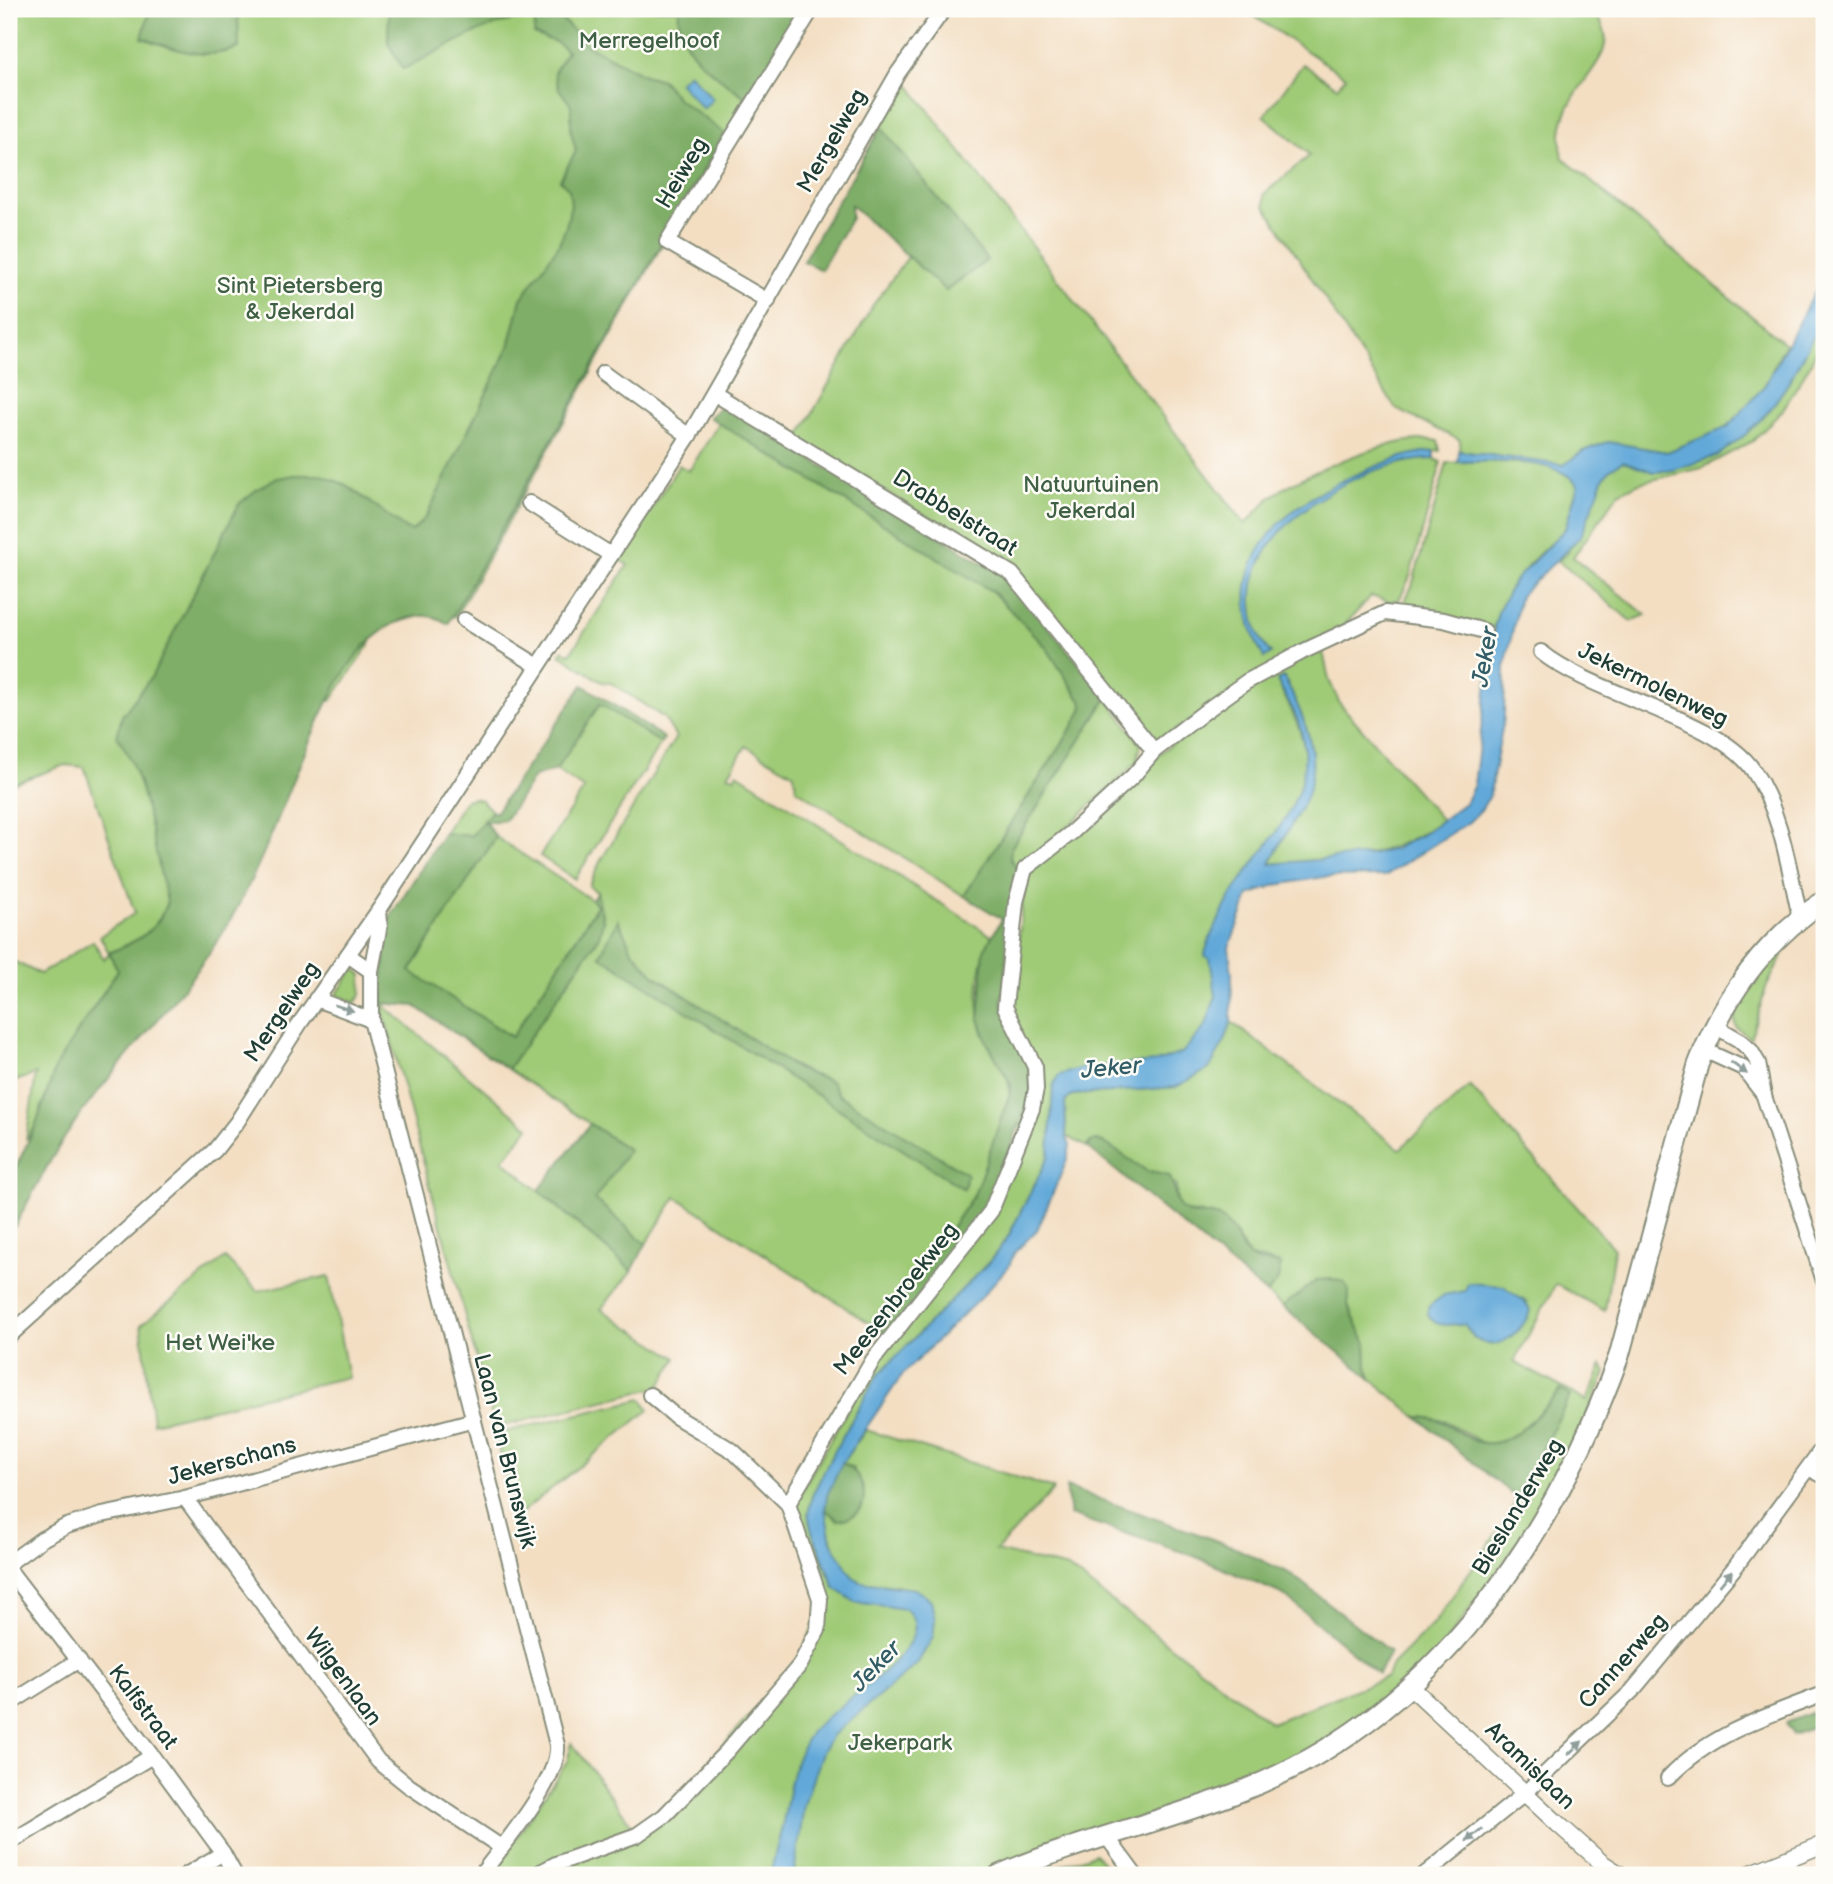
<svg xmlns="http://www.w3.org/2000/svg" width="1833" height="1884" viewBox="0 0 1833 1884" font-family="'Balsamiq Sans',sans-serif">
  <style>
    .green { fill: #9fca76; stroke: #5f8455; stroke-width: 2; fill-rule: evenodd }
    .forest { fill: #7fae67; stroke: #4f764e; stroke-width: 2 }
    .water { fill: #62a9d9; stroke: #407386; stroke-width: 2 }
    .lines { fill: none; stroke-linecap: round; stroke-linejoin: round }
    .minor-casing { stroke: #898e7b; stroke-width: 18 }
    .tertiary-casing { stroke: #898e7b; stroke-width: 19 }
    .secondary-casing { stroke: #898e7b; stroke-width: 23 }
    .minor { stroke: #fff; stroke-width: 14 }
    .tertiary { stroke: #fff; stroke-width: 16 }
    .secondary { stroke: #fff; stroke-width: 19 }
    .oneway { fill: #8f9e9a }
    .labels { text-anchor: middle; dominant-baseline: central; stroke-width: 5; stroke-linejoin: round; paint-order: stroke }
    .park-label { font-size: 23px; fill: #3f6044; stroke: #fdfcf7 }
    .street-label { font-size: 23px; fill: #1f3d34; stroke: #fdfcf7 }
    .water-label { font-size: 24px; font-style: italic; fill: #335d66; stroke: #fdfcf7 }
  </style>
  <rect width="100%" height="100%" fill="#fdfcf7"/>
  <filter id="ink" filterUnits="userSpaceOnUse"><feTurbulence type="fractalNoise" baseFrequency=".0143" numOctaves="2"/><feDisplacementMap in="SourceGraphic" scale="14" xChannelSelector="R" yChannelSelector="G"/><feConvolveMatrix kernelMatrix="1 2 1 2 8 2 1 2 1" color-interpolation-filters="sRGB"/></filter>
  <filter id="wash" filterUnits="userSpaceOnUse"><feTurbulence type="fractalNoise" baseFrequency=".00686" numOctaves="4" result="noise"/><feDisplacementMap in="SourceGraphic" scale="28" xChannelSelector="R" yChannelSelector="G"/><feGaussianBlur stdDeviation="1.57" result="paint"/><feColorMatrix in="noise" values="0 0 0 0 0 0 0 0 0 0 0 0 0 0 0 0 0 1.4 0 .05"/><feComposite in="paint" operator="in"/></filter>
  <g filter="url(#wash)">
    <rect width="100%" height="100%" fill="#f3dec2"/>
    <g class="green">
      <path d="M 9,9 L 802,9 L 662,245 L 456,616 L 440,618 L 428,614 L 381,627 L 331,701 L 280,701 L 167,901 C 160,931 135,942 109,953 L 118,970 L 57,1064 L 35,1127 L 26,1140 L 36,1074 L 9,1083 L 9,959 L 40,974 L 93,941 L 104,959 L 109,953 L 100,936 L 135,913 L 84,767 L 65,765 L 9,785 Z"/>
      <path d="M 1243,9 L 1593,9 C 1597,16 1603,25 1605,33 C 1612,70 1548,96 1563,158 L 1785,344 L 1765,385 L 1737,419 L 1716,434 L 1667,452 L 1608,442 L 1583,451 L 1564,465 L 1459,451 L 1460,440 L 1396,409 L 1265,206 L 1264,194 L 1310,155 L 1264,116 L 1303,64 L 1337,87 L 1346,77 Z"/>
      <path d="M 907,82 L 1245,524 C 1254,516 1262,505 1271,497 C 1303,472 1399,433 1438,441 L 1440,451 L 1434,451 L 1434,459 L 1441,462 L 1438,475 L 1409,579 L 1399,600 L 1389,602 L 1371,596 L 1344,626 L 1159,740 L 1149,737 C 1104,680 1063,615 1009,566 L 798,439 L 873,305 L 908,257 L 946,290 L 987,260 L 881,127 Z"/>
      <polygon points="1824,316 1824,337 1807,370 1782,411 1753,441 1702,468 1639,483 1619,493 1573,557 1646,615 1631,621 1558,561 1568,552 1604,477 1609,470 1623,461 1654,472 1673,470 1745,435 1769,411 1789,382"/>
      <path d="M 719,423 L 993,592 L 1046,647 L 1083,704 L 1082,711 L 1070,731 L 964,896 L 796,789 L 794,774 L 746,746 L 728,775 L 735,777 L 737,773 L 992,936 C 977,962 973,1014 987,1042 C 996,1061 1012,1074 1009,1096 L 975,1193 L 880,1330 L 676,1197 L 646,1244 L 594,1199 L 629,1150 L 508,1069 L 599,937 L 603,920 L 597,892 L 589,886 L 600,862 L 676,737 L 664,718 L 611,683 L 602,682 L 560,654 L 563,650 L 570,654 L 628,565 L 620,560 L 679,465 L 689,471 ZM 618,921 C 624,936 631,951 641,963 C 664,989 799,1076 831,1081 L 838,1095 L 967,1174 L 600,956 Z"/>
      <path d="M 1485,461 C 1515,464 1558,459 1578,485 L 1565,529 L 1529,564 L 1499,609 L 1494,628 L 1401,609 L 1412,586 L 1447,463 Z"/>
      <path d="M 1322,647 L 1329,680 L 1340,704 L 1442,820 C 1384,862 1339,859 1270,864 C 1315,778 1331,771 1284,677 L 1277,680 C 1291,712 1310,739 1304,775 C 1295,832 1240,868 1219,921 C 1207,950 1214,964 1216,993 C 1217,1014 1198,1039 1183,1052 C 1160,1070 1117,1067 1090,1068 C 1080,1068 1069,1073 1059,1076 L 1053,1086 L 1049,1156 L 1008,1237 L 990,1261 L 877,1376 L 831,1457 L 812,1496 L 808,1513 L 811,1529 L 826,1572 L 855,1602 L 901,1607 L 910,1612 L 899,1585 C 887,1584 872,1586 860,1582 C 838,1575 827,1529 825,1509 L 838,1520 L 853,1468 L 842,1463 L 866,1430 L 1054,1489 L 996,1551 L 1068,1568 L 1271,1723 L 1387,1677 L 1391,1666 L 1433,1624 L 1506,1520 L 1570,1396 L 1561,1391 L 1519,1432 L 1497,1443 L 1484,1444 L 1446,1421 L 1417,1417 L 1371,1379 L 1367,1366 L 1366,1343 L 1348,1306 L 1349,1291 L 1299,1295 L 1283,1307 L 1267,1294 L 1278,1280 L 1270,1261 L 1250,1257 C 1239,1244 1235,1228 1220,1218 C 1199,1205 1175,1228 1176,1185 L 1157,1172 L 1147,1171 L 1090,1142 L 1087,1147 L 1066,1136 L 1065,1103 L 1071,1095 L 1176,1087 L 1225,1041 L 1231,1022 L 1400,1149 L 1470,1086 L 1614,1249 L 1605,1311 L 1556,1284 L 1514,1362 L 1587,1401 L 1602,1365 L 1606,1373 L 1538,1515 L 1436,1656 L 1330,1740 L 1236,1786 L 1026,1856 L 980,1875 L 491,1875 L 567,1762 L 572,1743 L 637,1832 L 670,1807 L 801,1656 L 826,1595 L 801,1527 L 796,1500 L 869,1372 L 1022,1147 L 1011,1012 L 1025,878 L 1165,749 L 1229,699 ZM 1469,1284 L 1504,1286 L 1510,1293 L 1527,1302 L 1475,1339 L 1464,1324 L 1453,1323 Z"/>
      <polygon points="1107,698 1141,745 1137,762 1019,872 1010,858 1011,848"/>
      <polygon points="600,703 661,743 575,879 540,856 584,789 556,770"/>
      <polygon points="473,798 481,800 492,811 471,836 444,833 465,800"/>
      <polygon points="496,837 598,904 512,1037 410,971"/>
      <path d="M 1778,951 L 1783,954 L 1766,988 L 1750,1039 L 1736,1027 C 1729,999 1762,970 1778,951 Z"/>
      <polygon points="354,968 362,975 361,995 355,1003 336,995"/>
      <polygon points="381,1003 529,1127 503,1160 632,1271 601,1309 677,1358 659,1387 495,1428"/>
      <polygon points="225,1258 258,1291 329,1276 348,1377 153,1423 141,1325"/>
      <polygon points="642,1399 649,1410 515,1518 496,1434"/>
      <polygon points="1095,1854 1114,1875 1032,1875"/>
    </g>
    <g class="forest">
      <path d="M 150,9 L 238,9 L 239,48 C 200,61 180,50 142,38 Z"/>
      <path d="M 389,9 L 552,9 L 587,45 L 644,75 L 662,80 L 678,99 L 724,133 L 448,624 C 420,604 386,624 365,646 C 341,671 325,707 311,738 C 287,794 266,854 237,908 C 196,984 134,1043 83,1111 C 56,1147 36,1187 15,1226 L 9,1231 L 9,1182 L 35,1127 L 57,1064 L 118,970 L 109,953 C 135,942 160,931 167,901 C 154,854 146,774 117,737 L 122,716 L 152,676 L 239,504 L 256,490 L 274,479 L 294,475 L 322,475 L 346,485 L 406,529 L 412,531 L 426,517 L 509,347 L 521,299 L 558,246 L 566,227 L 571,204 L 569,189 L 560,180 L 576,151 L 571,131 L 571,105 L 559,89 L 554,73 L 567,51 L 558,43 L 534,34 L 535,20 C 498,13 438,53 403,69 L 388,43 Z"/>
      <path d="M 679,9 L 799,9 L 748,99 C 718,77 674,51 679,9 Z"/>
      <polygon points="881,127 987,260 946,291 851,205 851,218 821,270 803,261"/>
      <polygon points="726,408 1008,578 1107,698 1011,848 1010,858 1019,872 1002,1001 1028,1060 1032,1089 990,1204 889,1337 880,1330 975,1193 1009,1096 1011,1085 987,1042 979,1019 984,950 1002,919 964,896 1070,731 1082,711 1083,704 1046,647 993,592 709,417 718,409"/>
      <polygon points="583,685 664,738 661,743 600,704 556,770 534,777 505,820 485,822 496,837 410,971 512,1037 598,905 592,900 597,892 603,920 599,937 508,1069 415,1006 381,1003 388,920 444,833 471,836 492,811 495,813"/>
      <polygon points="618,920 632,950 654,975 797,1069 831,1081 839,1095 967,1174 964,1189 600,956"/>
      <polygon points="590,1124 629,1150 595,1199 646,1244 632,1271 539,1190"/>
      <path d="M 1094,1140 L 1103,1142 L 1147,1171 L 1169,1176 C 1177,1187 1172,1202 1183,1210 C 1194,1219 1208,1211 1220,1218 C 1237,1228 1237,1251 1254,1259 C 1261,1263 1272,1262 1281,1264 L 1278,1280 L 1267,1294 L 1087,1147 Z"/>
      <polygon points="1331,1279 1344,1282 1349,1291 1348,1306 1366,1343 1367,1366 1371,1379 1283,1307 1317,1280"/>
      <path d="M 1561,1390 L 1570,1396 L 1517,1498 L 1417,1417 C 1445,1417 1449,1427 1471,1439 C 1507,1457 1539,1413 1561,1390 Z"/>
      <path d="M 842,1463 C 870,1475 874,1518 838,1520 L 825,1509 L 827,1495 Z"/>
      <polygon points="1066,1487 1229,1545 1291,1574 1390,1652 1378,1674 1284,1595 1194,1556 1070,1515"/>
      <polygon points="1824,1708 1824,1723 1793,1735 1786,1723"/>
    </g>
    <g class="water">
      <polygon points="689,73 713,99 703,109 679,82"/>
      <path d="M 1824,274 L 1824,316 L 1789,382 L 1769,411 L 1745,435 L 1717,456 L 1673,470 L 1654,472 L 1623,461 L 1609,470 L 1604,477 L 1581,536 L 1520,596 L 1505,667 L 1504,718 L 1496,761 L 1489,797 L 1481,810 L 1469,822 L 1385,876 L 1324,877 L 1276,885 L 1249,895 L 1229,948 L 1232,974 L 1231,1022 L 1225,1041 L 1209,1069 L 1176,1087 L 1072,1095 L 1065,1102 L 1066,1136 L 1070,1145 L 1067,1160 L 1037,1230 L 1014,1253 L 1009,1266 L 982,1296 L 903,1374 L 842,1463 L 827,1495 L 825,1509 L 831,1542 L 852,1576 L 861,1582 L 915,1589 L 931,1600 L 935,1620 L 933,1637 L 917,1664 L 833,1735 L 822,1752 L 804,1805 L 794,1875 L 771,1875 C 773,1857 779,1841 783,1823 C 790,1790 791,1761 811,1732 C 827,1708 949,1644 905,1609 L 855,1602 L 835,1588 L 811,1529 L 808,1513 L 812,1496 L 831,1457 L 877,1376 L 990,1261 L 1008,1237 L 1049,1156 L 1053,1086 L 1059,1075 L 1082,1068 L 1156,1062 L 1182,1053 L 1205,1027 L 1216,996 L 1210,959 L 1205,956 C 1206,942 1217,925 1223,911 C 1253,848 1325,803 1299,724 C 1294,709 1284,694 1277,680 L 1284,677 C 1304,718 1326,761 1302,806 C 1292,826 1278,844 1270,864 L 1370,855 L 1394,849 L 1421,835 L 1465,803 L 1474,785 L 1494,628 L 1499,609 L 1514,581 L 1565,529 L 1578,485 C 1557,457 1490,461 1458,462 L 1459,451 L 1564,465 L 1583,451 L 1608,442 L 1667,452 L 1728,427 L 1765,385 Z"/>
      <path d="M 1434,451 L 1434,459 C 1365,459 1247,524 1252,604 C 1253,621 1258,641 1271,653 L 1264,658 C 1212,564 1285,502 1367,470 C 1389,461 1411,452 1434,451 Z"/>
      <path d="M 1468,1283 L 1504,1286 C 1512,1296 1524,1297 1530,1310 C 1525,1330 1496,1357 1474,1337 C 1471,1334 1467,1328 1464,1324 C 1448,1323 1439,1330 1428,1315 L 1429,1306 L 1444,1295 L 1465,1291 Z"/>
    </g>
  </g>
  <g filter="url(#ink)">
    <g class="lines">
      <g class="minor-casing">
        <g id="minor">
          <polyline points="768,301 667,242 812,9"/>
          <polyline points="603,373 689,436"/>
          <polyline points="715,394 1012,574 1154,751"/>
          <polyline points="529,503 611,555"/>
          <polyline points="464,620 538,666"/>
          <path d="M 1541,652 C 1595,696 1718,718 1753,770 C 1781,811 1789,869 1800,917"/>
          <path d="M 348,955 L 371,971 L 371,1020 L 557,1745 C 560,1780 502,1846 481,1875"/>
          <polyline points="371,971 380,924 379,910"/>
          <polyline points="316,999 371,1020"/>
          <polyline points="1715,1026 1739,1040 1751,1051 1758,1063 1764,1096 1824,1281"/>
          <polyline points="1704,1050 1743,1068 1764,1095"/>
          <polyline points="9,1336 215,1150 237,1122 300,1023 379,910 689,436 898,73 944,9"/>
          <polyline points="650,1395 675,1416 733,1451 788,1504"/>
          <polyline points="1810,1469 1824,1476"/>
          <polyline points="185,1498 378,1761 409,1786 501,1847"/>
          <polyline points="9,1563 42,1539 67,1526 102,1515 185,1498 474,1420"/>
          <polyline points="9,1570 152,1756 223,1853 235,1875"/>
          <polyline points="9,1704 79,1660"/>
          <path d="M 1668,1778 C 1710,1734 1769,1715 1824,1694"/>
          <polyline points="1107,1837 1135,1875"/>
          <polyline points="9,1843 152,1756"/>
          <polyline points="186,1875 223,1853"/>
          <polyline points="535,1875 556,1864 637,1835 664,1816 727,1751 800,1665 818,1630 820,1599 788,1504 873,1360 991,1211 1032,1109 1036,1089 1035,1067 1005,1007 1016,902 1025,869 1071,833 1133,776 1154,751 1207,710 1246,682 1302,652 1385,613 1444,620 1484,631"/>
          <polyline points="1424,1875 1524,1794 1632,1691 1736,1566 1824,1446"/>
        </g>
      </g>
      <g class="tertiary-casing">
        <g id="tertiary">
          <polyline points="1411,1687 1558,1824 1602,1863 1621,1875"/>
          <polyline points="1747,1875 1824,1844"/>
        </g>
      </g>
      <g class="secondary-casing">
        <path id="secondary" d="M 999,1875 C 1078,1840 1164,1822 1244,1790 C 1435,1715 1551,1541 1619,1356 L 1698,1065 C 1724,997 1763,941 1824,901"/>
      </g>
      <use href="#minor" class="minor"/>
      <use href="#tertiary" class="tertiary"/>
      <use href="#secondary" class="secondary"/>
    </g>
    <defs><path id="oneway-solid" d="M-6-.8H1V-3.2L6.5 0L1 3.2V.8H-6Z" transform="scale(1.75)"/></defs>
    <g class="oneway">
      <use href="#oneway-solid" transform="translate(344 1008) rotate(18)"/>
      <use href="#oneway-solid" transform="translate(1739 1068) rotate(36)"/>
      <use href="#oneway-solid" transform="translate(1726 1578) rotate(-51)"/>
      <use href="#oneway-solid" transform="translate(1575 1748) rotate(-43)"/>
      <use href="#oneway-solid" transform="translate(1474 1835) rotate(141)"/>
    </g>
  </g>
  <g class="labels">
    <g class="park-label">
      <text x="649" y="41">Merregelhoof</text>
      <text x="300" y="286">Sint Pietersberg<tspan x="300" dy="26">&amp; Jekerdal</tspan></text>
      <text x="1091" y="485">Natuurtuinen<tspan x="1091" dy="26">Jekerdal</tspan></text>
      <text x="220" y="1343">Het Wei'ke</text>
      <text x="900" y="1743">Jekerpark</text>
    </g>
    <g class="street-label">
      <text transform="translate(832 141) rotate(-60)">Mergelweg</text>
      <text transform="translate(682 173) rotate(-59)">Heiweg</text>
      <text transform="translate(955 513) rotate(32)">Drabbelstraat</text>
      <text transform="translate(1653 685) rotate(26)">Jekermolenweg</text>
      <text transform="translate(282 1012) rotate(-56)">Mergelweg</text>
      <text transform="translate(896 1299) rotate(-52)">Meesenbroekweg</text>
      <text transform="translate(505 1451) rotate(76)">Laan van Brunswijk</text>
      <text transform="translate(232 1461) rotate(-15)">Jekerschans</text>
      <text transform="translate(1518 1507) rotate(-59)">Bieslanderweg</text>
      <text transform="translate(1623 1661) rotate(-48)">Cannerweg</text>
      <text transform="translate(343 1677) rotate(54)">Wilgenlaan</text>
      <text transform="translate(143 1707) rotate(53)">Kalfstraat</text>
      <text transform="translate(1530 1766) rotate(44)">Aramislaan</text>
    </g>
    <g class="water-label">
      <text transform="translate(1485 657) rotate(-80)">Jeker</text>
      <text transform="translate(1111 1068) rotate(-5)">Jeker</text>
      <text transform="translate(876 1666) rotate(-46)">Jeker</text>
    </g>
  </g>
  <rect width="1833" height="1884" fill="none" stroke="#fdfcf7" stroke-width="35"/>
</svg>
